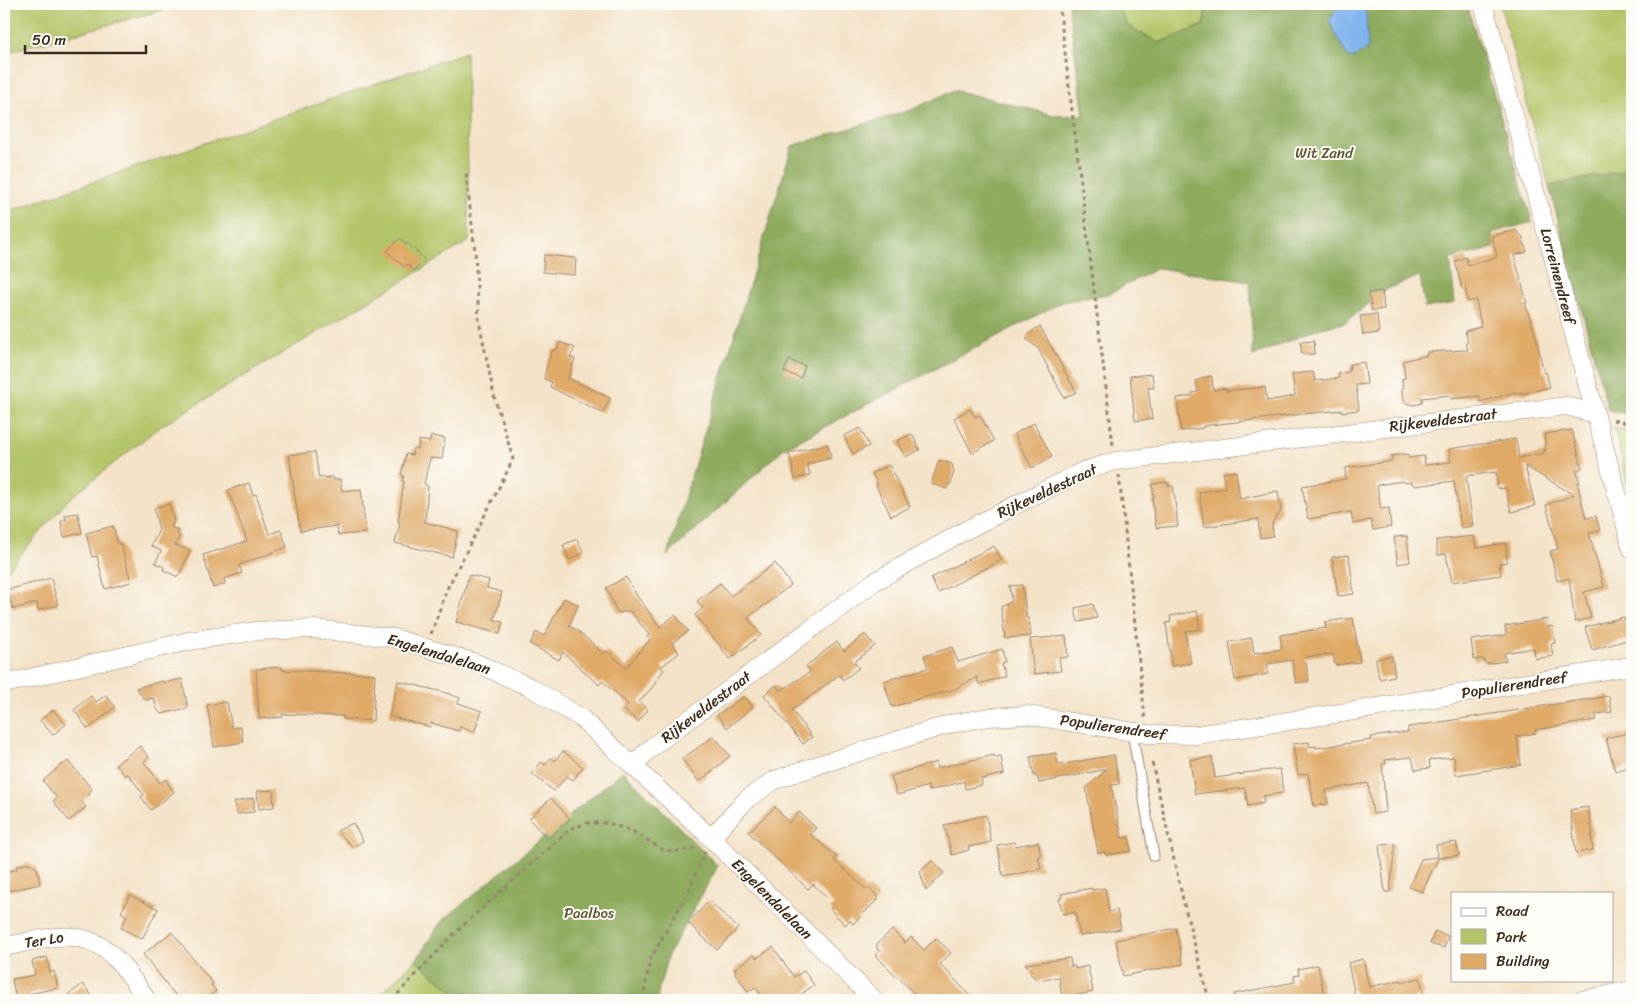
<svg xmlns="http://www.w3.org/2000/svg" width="1636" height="1004" viewBox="0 0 1636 1004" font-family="Sriracha,sans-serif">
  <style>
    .green { fill: #b3c569; stroke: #777844 }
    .forest { fill: #8eaa5d; stroke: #646a3e }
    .water { fill: #7fb4ed; stroke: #5d6f86 }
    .building { fill: #dfa966 }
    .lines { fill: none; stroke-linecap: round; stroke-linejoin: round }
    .lane-casing { stroke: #978672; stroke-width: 11 }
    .street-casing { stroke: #978672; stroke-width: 19 }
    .path { stroke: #978672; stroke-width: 3; stroke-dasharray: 4 4; stroke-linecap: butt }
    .lane { stroke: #fff; stroke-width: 9 }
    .street { stroke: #fff; stroke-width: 18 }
    .labels { text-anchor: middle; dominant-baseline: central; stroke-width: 4; stroke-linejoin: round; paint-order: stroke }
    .park-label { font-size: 15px; fill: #5f5834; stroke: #fdfcf7 }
    .street-label { font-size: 15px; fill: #3b2a1e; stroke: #fdfcf7 }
  </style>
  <rect width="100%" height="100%" fill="#fdfcf7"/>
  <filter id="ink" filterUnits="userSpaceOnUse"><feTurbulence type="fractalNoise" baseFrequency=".02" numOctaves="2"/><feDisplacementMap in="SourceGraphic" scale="10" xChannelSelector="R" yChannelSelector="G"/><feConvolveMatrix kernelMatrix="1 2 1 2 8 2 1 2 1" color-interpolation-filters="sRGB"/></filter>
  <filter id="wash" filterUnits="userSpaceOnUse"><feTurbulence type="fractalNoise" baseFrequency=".0096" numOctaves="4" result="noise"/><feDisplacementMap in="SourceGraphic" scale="20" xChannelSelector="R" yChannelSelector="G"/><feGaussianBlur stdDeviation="1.12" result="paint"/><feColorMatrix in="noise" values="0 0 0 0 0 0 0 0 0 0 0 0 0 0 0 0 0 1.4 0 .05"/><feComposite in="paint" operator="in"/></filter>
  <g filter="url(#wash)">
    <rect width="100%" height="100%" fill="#f3e2c7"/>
    <g class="green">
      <polygon points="4,4 185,4 4,53"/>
      <polygon points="1116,4 1206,4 1204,25 1159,43 1128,26"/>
      <polygon points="1500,4 1632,4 1632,169 1549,186"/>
      <polygon points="466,52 469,241 158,428 69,499 4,574 4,213"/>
      <polygon points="1614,428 1632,431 1632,502"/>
      <polygon points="416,960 463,1000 374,1000"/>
    </g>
    <g class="forest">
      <polygon points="1068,4 1116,4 1128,26 1159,43 1204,25 1206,4 1467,4 1532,222 1492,233 1494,248 1450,259 1455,303 1425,308 1420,276 1389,288 1344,323 1317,329 1253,356 1250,282 1158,268 1109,294 1062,302 783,449 667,556 792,146 911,110 954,90 1058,116 1084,115"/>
      <polygon points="1632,169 1632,415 1608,410 1549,186"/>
      <polygon points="623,771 718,866 668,955 659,988 657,1000 463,1000 416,960 441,922"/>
    </g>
    <polygon class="water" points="1342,4 1363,4 1366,12 1368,48 1354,58 1348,58 1329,21 1337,8"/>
    <g id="blocks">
      <g class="building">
        <polygon points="1516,230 1522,236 1527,252 1514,255 1527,303 1525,303 1536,337 1544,373 1546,372 1550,387 1522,394 1521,392 1516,394 1516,392 1480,402 1480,396 1451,399 1450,395 1422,398 1422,403 1414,405 1405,403 1401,389 1403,389 1402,379 1405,378 1403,361 1427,355 1427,352 1468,350 1466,343 1468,342 1465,331 1481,326 1476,300 1468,302 1465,288 1462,289 1455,261 1466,257 1468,265 1497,257 1492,236"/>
        <polygon points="400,238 406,245 408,243 425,260 414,271 407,264 404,267 387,251"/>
        <polygon points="544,255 576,258 575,275 543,272"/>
        <polygon points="1382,291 1384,309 1372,311 1368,293"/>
        <polygon points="1377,314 1379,333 1363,335 1360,316"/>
        <polygon points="1040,326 1076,392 1064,398 1038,348 1026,339 1031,332"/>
        <polygon points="1314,341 1315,354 1302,354 1300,342"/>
        <polygon points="560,342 575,348 570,357 575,359 568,378 610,398 603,413 550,387 552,382 544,379 547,364 553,349 557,350"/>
        <polygon points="789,360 805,366 801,378 784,372"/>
        <polygon points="1364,362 1367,384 1356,385 1359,410 1342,412 1342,410 1294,415 1203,426 1203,428 1181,431 1177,398 1192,396 1192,393 1198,392 1196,381 1205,377 1212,376 1213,390 1226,388 1226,391 1265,387 1267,401 1295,396 1292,374 1313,372 1315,381 1339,378 1338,373 1349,372 1350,364"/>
        <polygon points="1152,374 1154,388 1148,388 1152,419 1135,421 1130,376"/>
        <polygon points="970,409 975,417 980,415 994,441 972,453 954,418"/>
        <polygon points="1034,423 1052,457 1032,468 1014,434"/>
        <polygon points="860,428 869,446 853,454 844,436"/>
        <polygon points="1572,430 1582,468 1576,470 1580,483 1577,483 1586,518 1596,516 1600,531 1589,533 1604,587 1584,592 1591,618 1575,622 1569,578 1557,581 1550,551 1558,549 1546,505 1574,495 1525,466 1535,506 1511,512 1506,488 1498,489 1496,472 1466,476 1473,526 1461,528 1454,481 1415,486 1410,482 1403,483 1403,481 1377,485 1381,509 1389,508 1391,527 1373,530 1371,520 1353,524 1351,512 1308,519 1302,486 1346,479 1345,468 1392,461 1391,456 1408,454 1408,458 1424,456 1425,465 1451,462 1449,449 1516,439 1519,458 1544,453 1544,450 1546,450 1544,434"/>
        <polygon points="912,434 920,450 905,457 897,441"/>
        <polygon points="431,436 445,438 442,459 430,458 424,484 428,486 425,522 458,531 452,557 395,543 400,523 398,522 404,481 402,481 404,476 401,475 406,454 412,455 413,448 418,449 419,440 430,442"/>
        <polygon points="828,444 831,458 807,464 810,475 795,479 789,453"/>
        <polygon points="315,452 319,478 333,477 333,480 340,479 342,491 361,489 366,533 338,535 337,526 300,531 289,455"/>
        <polygon points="939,460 952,464 954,472 950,485 948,484 947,489 931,484"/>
        <polygon points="889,465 910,507 891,516 876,486 878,485 872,473"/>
        <polygon points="1236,471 1240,499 1278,491 1281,511 1272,523 1273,536 1260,538 1258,519 1204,527 1199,492 1225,488 1223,473"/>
        <polygon points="1167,482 1168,486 1173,486 1178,526 1156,528 1152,498 1154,498 1152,484"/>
        <polygon points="249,483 253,495 256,494 269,534 281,530 287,547 239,565 242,573 224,579 225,584 213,588 203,555 247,541 228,490"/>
        <polygon points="169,504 174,521 171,527 179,531 177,534 180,536 175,545 190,551 178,577 163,570 164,567 155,563 161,551 151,546 159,530 154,508"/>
        <polygon points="78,513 82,533 64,537 61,521 66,520 65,515"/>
        <polygon points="113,526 118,544 121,544 131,582 105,589 97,556 92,557 86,533"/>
        <polygon points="1407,536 1410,562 1398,564 1394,537"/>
        <polygon points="1474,536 1476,548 1506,543 1507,562 1499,563 1501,575 1452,582 1446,554 1438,555 1436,540"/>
        <polygon points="577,539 584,553 569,560 563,545"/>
        <polygon points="994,546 1002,560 938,593 931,578"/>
        <polygon points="1349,555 1354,594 1338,596 1332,557"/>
        <polygon points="775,563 791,585 748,618 761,635 730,659 695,615 703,608 697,601 720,583 731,596"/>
        <polygon points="469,575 489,580 487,588 502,592 494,620 503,622 500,634 456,622"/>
        <polygon points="626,577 637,596 660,627 675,615 688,631 672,643 679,653 661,667 664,670 655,682 656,683 639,702 648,710 638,722 624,710 628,704 602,681 599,685 563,652 559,660 530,644 536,632 544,636 564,598 578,605 569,626 577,630 604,654 607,651 626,668 650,640 647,637 649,635 630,611 618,613 606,588"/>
        <polygon points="51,578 58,605 38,610 37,603 13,609 7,590"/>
        <polygon points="1022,585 1027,619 1029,619 1031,636 1005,638 1001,607 1012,601 1010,586"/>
        <polygon points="1093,604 1097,618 1078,622 1075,608"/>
        <polygon points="1197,611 1200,629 1185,631 1191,663 1172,666 1166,623 1171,622 1170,616"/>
        <polygon points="1624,617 1630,639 1592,650 1585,627"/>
        <polygon points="1353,618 1360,662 1335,665 1333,654 1305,657 1309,681 1296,683 1292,660 1267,664 1268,674 1235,680 1229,642 1252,638 1254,653 1282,649 1280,635 1326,628 1325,622"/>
        <polygon points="1547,619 1548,627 1552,626 1555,643 1551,644 1553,656 1535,659 1534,648 1504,653 1506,661 1485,664 1484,659 1474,660 1471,640 1506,635 1505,626"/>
        <polygon points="865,634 875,646 854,662 859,668 843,680 839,675 792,710 812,737 803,744 764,695 776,685 780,691 810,672 806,666 837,642 844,651"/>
        <polygon points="1066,636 1068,657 1059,658 1061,671 1034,674 1030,639"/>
        <polygon points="952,647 958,662 1002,649 1005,662 1001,663 1005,676 979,684 977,677 953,690 921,698 892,707 884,681 928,668 924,656"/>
        <polygon points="1392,656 1395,676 1379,679 1376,659"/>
        <polygon points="282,667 282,670 375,674 373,721 343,719 343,716 282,714 283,717 259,719 256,669"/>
        <polygon points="182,679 188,708 161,714 157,709 154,698 145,700 136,688 163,681 164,683"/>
        <polygon points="398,681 443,692 460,698 458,703 482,711 474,732 460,727 459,731 431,723 430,727 389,716"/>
        <polygon points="106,695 115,707 88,729 74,710 91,696 96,702"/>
        <polygon points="744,696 753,707 727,728 717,715"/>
        <polygon points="1609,696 1612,712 1596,714 1596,720 1535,730 1536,733 1517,736 1521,765 1456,775 1454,757 1429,760 1430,768 1415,770 1412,757 1385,760 1386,764 1382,764 1386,812 1373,814 1368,783 1326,790 1328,804 1314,806 1308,773 1298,775 1293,744 1309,742 1310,747 1316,746 1316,748 1372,740 1371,737 1408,732 1408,727"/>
        <polygon points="227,702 232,728 241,727 243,742 214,747 207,705"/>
        <polygon points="53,710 66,724 53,735 40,720"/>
        <polygon points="1632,732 1632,766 1615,771 1606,738"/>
        <polygon points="714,736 730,756 699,782 682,759"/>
        <polygon points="140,746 149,757 144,762 160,783 165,779 174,792 151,810 141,797 144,795 128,774 125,776 116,764"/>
        <polygon points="563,751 583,767 573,780 567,776 554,791 532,774 541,762 545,765 551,758 555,761"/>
        <polygon points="1056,753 1058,765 1114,755 1119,784 1111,785 1122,838 1129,837 1131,851 1105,855 1105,852 1098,853 1086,788 1107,769 1039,783 1037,776 1034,776 1030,757"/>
        <polygon points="994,755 994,757 1001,756 1004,774 981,779 982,785 965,789 964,781 929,791 928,786 897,795 891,776 936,762 937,768"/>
        <polygon points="1212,757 1215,778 1244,774 1243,773 1280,769 1283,793 1263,796 1264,803 1248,806 1245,788 1195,794 1190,760"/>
        <polygon points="68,761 92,789 89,792 90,794 81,801 86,807 69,821 53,801 57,798 43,781 62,764 63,765"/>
        <polygon points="273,790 274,807 259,809 257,791"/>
        <polygon points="254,798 254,812 237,814 234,802"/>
        <polygon points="551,798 570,819 548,839 529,819"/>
        <polygon points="775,807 789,823 799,812 816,828 810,834 837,857 834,860 867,890 869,888 879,898 853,924 850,920 845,925 830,909 834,905 813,884 808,889 748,832"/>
        <polygon points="1588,807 1593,835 1591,836 1593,850 1576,853 1570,810"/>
        <polygon points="986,815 991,842 968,847 969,850 952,855 944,825"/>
        <polygon points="353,823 363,841 353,847 337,831"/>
        <polygon points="1014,842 1015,846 1038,842 1041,856 1038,856 1041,869 1003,877 997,845"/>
        <polygon points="1456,842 1459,855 1438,858 1422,892 1409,887 1421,859 1438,857 1436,845"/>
        <polygon points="1395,844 1390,892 1385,892 1379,845"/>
        <polygon points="932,861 944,873 926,891 920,872"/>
        <polygon points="29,863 37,868 40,884 9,891 6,872 17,869 16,866"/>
        <polygon points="1092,888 1092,890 1105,888 1109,912 1117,910 1121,929 1080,936 1075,912 1063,914 1059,899 1062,898 1061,894"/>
        <polygon points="130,895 158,909 142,939 121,928 127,916 121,912"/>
        <polygon points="709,901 738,928 717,950 688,923"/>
        <polygon points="1176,928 1183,964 1123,976 1116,940"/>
        <polygon points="892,930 905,943 911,937 924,950 936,938 951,953 940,964 974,1000 921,1000 875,955 880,951 877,949 877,944"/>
        <polygon points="1435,931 1448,936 1444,948 1430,944"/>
        <polygon points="172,932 213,984 211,985 216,991 204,1000 179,1000 143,954"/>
        <polygon points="773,947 794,977 804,971 814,985 793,1000 765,1000 755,987 748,992 735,973 735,968 754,955 757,958"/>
        <polygon points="47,957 50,972 54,971 58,988 28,994 29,1000 16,1000 12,979 35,975 32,961"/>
        <polygon points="1070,958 1071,966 1075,966 1075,969 1088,966 1093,992 1062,998 1059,977 1038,981 1030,973 1032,971 1025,964"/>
        <polygon points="1363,959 1369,987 1401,980 1402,982 1420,978 1424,996 1403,1000 1356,1000 1348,963"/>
        <polygon points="1318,965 1324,995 1312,997 1313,1000 1235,1000 1234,994 1295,982 1294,976 1299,975 1298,969"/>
        <polygon points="83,984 95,1000 61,1000"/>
      </g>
    </g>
  </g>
  <g filter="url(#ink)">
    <use href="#blocks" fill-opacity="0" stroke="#978672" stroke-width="1"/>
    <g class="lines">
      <g class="lane-casing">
        <polyline id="lane" points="1132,732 1154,856"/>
      </g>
      <g class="street-casing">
        <g id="street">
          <polyline points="1483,4 1543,220 1632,549"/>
          <polyline points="4,684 189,641 256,631 314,629 394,638 476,663 530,687 581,718 711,838 874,1000"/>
          <polyline points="633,765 652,747 874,582 966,530 1083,471 1116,461 1567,406 1595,414"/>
          <polyline points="711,838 747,799 775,780 821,764 950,724 989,717 1027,715 1147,734 1196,735 1341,713 1632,666"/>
          <path d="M 4,947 C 43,939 82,924 114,957 C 127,969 137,986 147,1000"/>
          <polyline points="1582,1000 1632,990"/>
        </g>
      </g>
      <g class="path">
        <polyline points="1059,4 1113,445"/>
        <polyline points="1613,420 1632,424"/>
        <polyline points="1119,475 1145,718"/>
        <polyline points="431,634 447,589 508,470 513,458 495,400 479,321 475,251 466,173"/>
        <polyline points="1152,763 1184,904 1209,1000"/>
        <polyline points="392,1000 455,933 570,829 587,823 608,823 632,831 664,850 681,851 691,849 697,846"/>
        <polyline points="643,1000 650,960 688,892 705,852"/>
      </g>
      <use href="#lane" class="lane"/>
      <use href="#street" class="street"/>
    </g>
  </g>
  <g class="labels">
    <g class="park-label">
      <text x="1324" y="153">Wit Zand</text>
      <text x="589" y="913">Paalbos</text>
    </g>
    <g class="street-label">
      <text transform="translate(1558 276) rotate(75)">Lorreinendreef</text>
      <text transform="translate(1443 420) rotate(-7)">Rijkeveldestraat</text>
      <text transform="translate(1047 491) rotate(-25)">Rijkeveldestraat</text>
      <text transform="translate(439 654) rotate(17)">Engelendalelaan</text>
      <text transform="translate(1514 685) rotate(-9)">Populierendreef</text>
      <text transform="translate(706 707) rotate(-37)">Rijkeveldestraat</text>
      <text transform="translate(1113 727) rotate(8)">Populierendreef</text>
      <text transform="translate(772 899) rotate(45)">Engelendalelaan</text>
      <text transform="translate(44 940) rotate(-9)">Ter Lo</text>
    </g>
  </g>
  <rect width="1636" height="1004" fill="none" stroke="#fdfcf7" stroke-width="20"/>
  <rect x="1451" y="892" width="162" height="90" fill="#fdfcf7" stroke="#afa8a0"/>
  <rect x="1461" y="908" width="25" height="8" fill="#ffffff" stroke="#afa8a0"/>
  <text x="1496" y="916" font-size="15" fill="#3b2a1e">Road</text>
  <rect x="1461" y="929" width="25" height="15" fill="#b3c569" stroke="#afa8a0"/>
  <text x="1496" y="942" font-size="15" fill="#3b2a1e">Park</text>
  <rect x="1461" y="954" width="25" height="15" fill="#dfa966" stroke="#afa8a0"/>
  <text x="1496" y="966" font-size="15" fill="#3b2a1e">Building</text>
  <path d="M25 45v8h121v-8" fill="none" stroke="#3b2a1e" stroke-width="2.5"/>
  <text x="32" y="45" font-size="15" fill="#3b2a1e" stroke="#fdfcf7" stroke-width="4" paint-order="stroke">50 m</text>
</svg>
